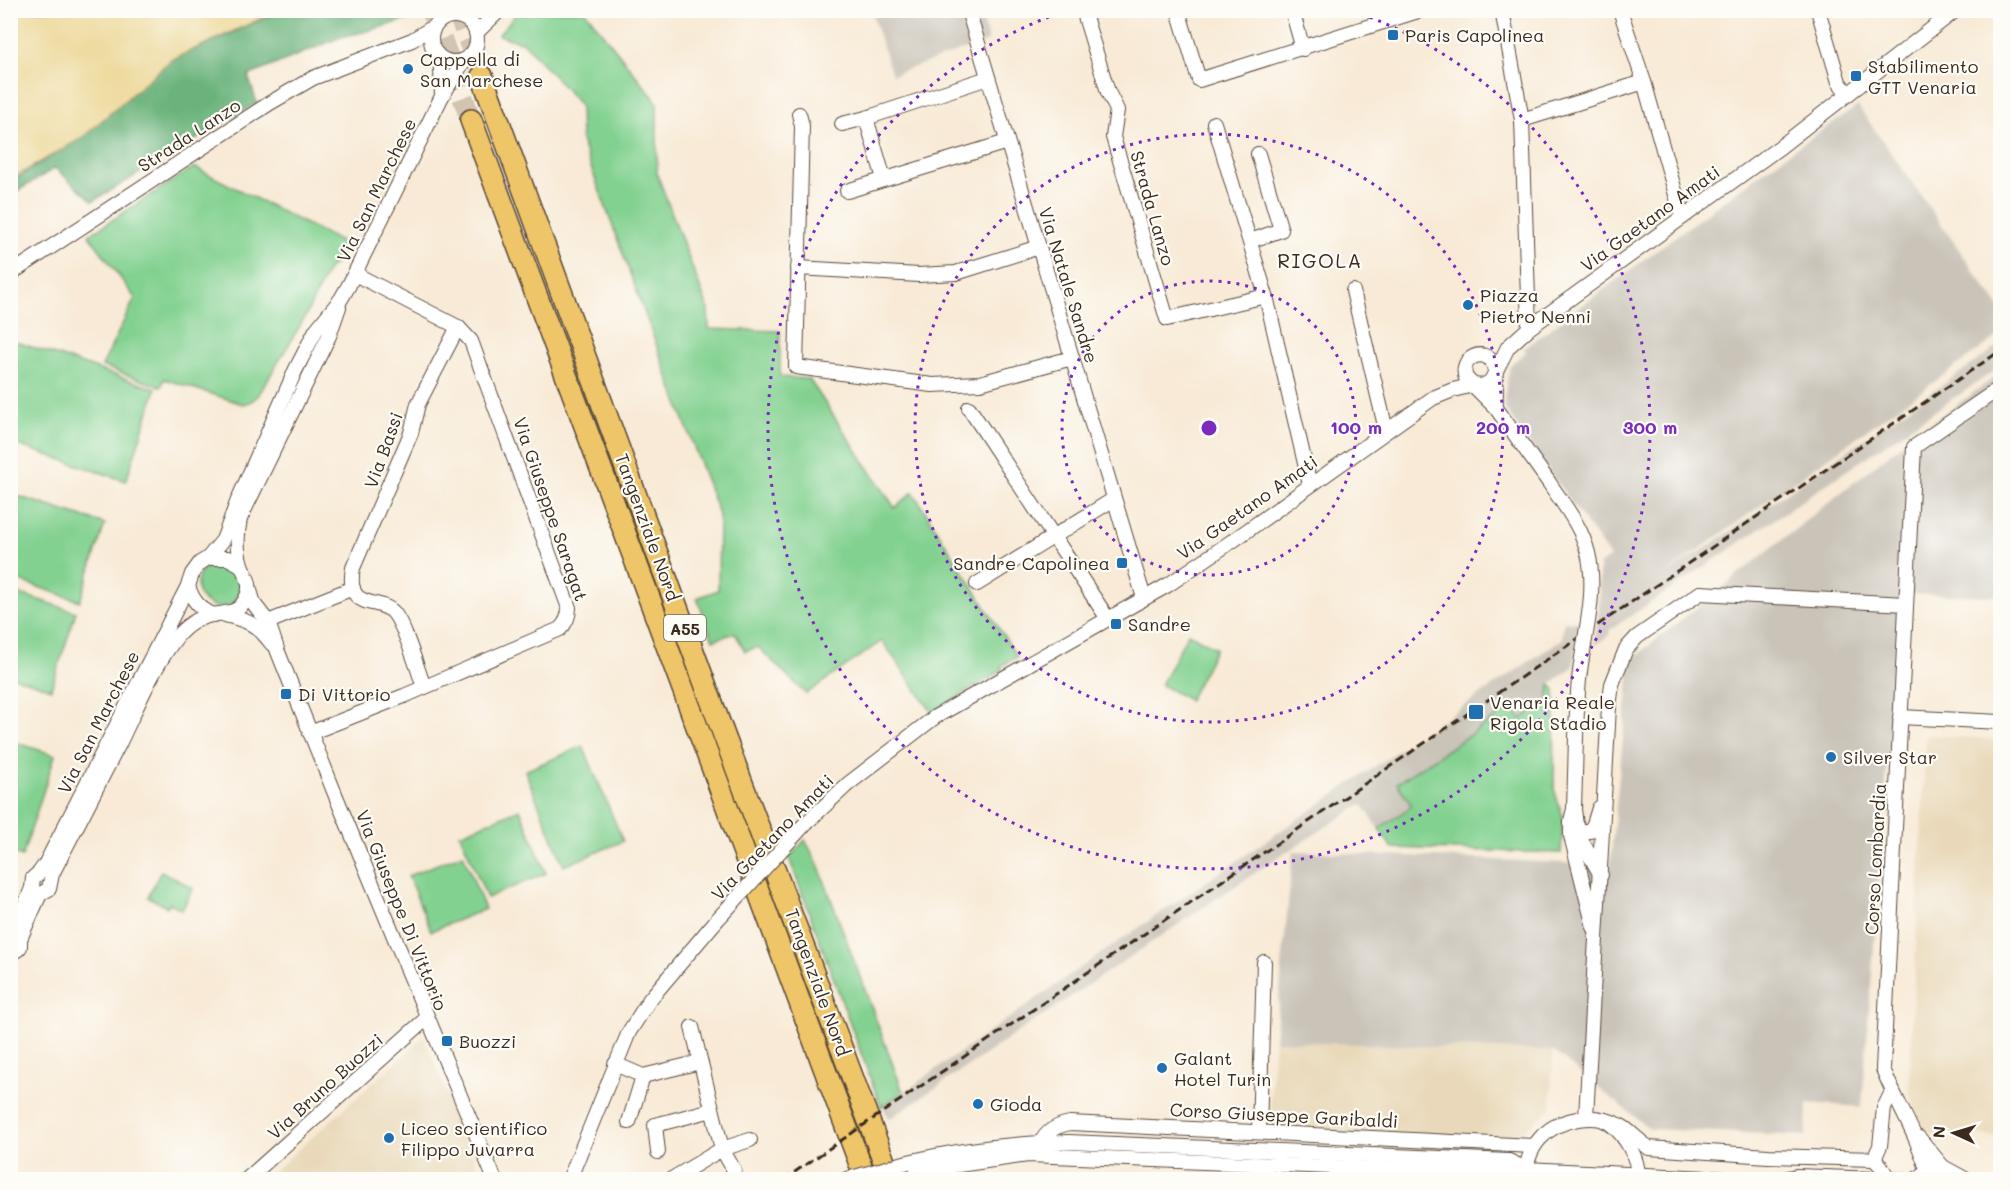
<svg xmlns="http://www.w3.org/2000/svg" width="2011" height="1190" viewBox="0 0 2011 1190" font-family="Mali,sans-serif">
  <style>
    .built { fill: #e9d9ba }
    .industrial { fill: #c9c3b8 }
    .green { fill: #83d191; stroke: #5f7e58; stroke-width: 1.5 }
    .forest { fill: #6ab37b; stroke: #526e4c; stroke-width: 1.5 }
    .sand { fill: #eeda9e; stroke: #94825e; stroke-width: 1.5 }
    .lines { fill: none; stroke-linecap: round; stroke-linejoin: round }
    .highway-tunnel { stroke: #d2c4b1; stroke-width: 21; stroke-dasharray: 21 10; stroke-linecap: butt }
    .minor-casing { stroke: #57473a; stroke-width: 16 }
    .highway-casing { stroke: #57473a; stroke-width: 24 }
    .minor { stroke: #fff; stroke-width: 14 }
    .highway { stroke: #eec569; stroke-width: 21 }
    .rail { stroke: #3b2a1e; stroke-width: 3; stroke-dasharray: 9 4.5; stroke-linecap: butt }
    .minor-bridge-casing { stroke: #57473a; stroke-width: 16; stroke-linecap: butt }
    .minor-bridge { stroke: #fff; stroke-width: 14 }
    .ring { fill: none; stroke: #7b2cbf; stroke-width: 3; stroke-dasharray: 3 6 }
    .poi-dot { fill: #1f6fb2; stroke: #fdfcf7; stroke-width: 2 }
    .labels { text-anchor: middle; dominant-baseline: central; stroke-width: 4.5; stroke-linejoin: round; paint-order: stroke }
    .shield { fill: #fdfcf7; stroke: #75695f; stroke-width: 1.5 }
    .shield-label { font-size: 16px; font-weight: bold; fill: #3b2a1e }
    .poi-label { font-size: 18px; fill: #3b2a1e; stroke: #fdfcf7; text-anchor: start }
    .street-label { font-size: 18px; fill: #3b2a1e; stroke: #fdfcf7 }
    .neighbourhood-label { font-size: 20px; letter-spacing: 1.5px; fill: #3b2a1e; stroke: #fdfcf7 }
    .centre { fill: #7b2cbf; stroke: #fdfcf7; stroke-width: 3 }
    .ring-label { font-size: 18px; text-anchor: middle; font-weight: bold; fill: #7b2cbf; stroke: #fdfcf7; stroke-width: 4.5; stroke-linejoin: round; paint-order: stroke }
  </style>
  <rect width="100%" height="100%" fill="#fdfcf7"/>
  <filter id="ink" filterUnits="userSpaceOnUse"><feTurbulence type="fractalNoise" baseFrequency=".0167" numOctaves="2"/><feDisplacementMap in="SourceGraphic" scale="12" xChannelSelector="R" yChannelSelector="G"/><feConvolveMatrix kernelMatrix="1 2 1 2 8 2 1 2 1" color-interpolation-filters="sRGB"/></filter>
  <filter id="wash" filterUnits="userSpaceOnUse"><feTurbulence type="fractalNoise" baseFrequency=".008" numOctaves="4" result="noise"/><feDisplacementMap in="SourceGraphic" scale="24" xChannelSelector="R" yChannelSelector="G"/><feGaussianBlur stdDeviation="1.35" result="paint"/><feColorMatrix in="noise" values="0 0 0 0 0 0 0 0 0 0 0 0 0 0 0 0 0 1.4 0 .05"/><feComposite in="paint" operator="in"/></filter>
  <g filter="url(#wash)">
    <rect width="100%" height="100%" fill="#f8ead6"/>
    <g class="built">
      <polygon points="1926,735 2000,740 2000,1136 1936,1135 1928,1133 1918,1119 1909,1092"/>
      <polygon points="424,1037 483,1179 271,1179 269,1176"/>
      <polygon points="1275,1041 1553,1051 1551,1108 1507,1145 1268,1132"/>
    </g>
    <g class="industrial">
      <polygon points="871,11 981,11 988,41 892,75"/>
      <polygon points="1858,106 2000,308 2000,335 1658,579 1712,544 2000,345 2000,367 1610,630 1611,634 1594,646 1599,607 1599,565 1610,557 1505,409 1504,398 1510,365 1526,352 1524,348 1790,152"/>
      <polygon points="2000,374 2000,596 1900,594 1862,1107 1807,1103 1806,1136 1650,1129 1553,1051 1275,1041 1293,851 1610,865 1631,660 1907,440"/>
      <polygon points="1564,621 1579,622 1573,667 1550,684 1548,700 1521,719 1513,707 1398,783 1412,806 1379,829 1362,804 1268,864 889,1119 883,1107 1071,974 1562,639"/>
    </g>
    <g class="green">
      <polygon points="519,11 585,11 657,102 657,174 708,309 709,329 780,331 780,377 809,379 895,508 913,492 1017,657 1001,666 1003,670 932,712 882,641 806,694 758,647 745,651 735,633 713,640 697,598 718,590 719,515 581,140 580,105 524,43 498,35"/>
      <polygon points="194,167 349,246 340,259 328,270 304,319 258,396 250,402 243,404 164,379 161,387 102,366 135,298 89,235"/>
      <polygon points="11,340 156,389 126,481 11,443"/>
      <polygon points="11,494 105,524 80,601 11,578"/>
      <circle cx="219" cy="585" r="22"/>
      <polygon points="11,591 76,612 51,689 11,676"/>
      <polygon points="1188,633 1216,648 1189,700 1161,685"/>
      <polygon points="1550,684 1555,690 1554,789 1563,818 1561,853 1392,848 1379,829 1412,806 1397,783 1512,707 1521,719 1548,700"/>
      <polygon points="11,741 55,755 22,857 11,853"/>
      <polygon points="583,746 623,841 564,866 525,771"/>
      <polygon points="520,809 546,873 487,898 460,834"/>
      <polygon points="805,840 818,864 903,1092 881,1107 789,858"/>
      <polygon points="463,854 485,909 431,931 408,876"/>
      <polygon points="161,871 193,888 182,910 170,903 167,907 148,897"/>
    </g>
    <polygon class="forest" points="281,11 438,11 364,32 341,37 248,76 257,103 93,201 55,168 11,195 11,182 86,134 171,60"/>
    <polygon class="sand" points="11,10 277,10 277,11 171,60 82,138 11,179"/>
  </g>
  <g filter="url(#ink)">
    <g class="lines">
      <g class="highway-tunnel">
        <polyline points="431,10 471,120"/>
        <polyline points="457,10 482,76"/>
      </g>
      <g class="minor-casing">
        <g id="minor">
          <polyline points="968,10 1144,598"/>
          <polyline points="1083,10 1108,92 1117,110 1113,137 1167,319 1266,296"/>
          <polyline points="1178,10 1199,80 1421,10"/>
          <polyline points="1292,10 1303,49"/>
          <polyline points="1502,10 1522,120 1529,328"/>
          <polyline points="1620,10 1644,82 1682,216"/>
          <polyline points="1818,10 1839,82 1848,94"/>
          <circle cx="454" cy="39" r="23"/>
          <polyline points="476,33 500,10"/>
          <polyline points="437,54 441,67 442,96"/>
          <polyline points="799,114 802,126 796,367 932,385 980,383 1072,358"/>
          <polyline points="866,118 884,179"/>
          <polyline points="1522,120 1644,82"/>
          <polyline points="1214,123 1266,296 1310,485"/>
          <polyline points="842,124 866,118 988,78"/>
          <polyline points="847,191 1007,142"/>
          <polyline points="1250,241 1281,230 1258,154"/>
          <polyline points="798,268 919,275 956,273 1039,247"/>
          <polyline points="10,274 270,103 313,78 412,40 435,26"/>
          <polyline points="1353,291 1386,430"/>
          <polyline points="969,408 1108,619"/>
          <path d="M 1496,408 C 1495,397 1498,373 1493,364 C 1485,346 1458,358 1466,378 L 1496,408 L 1548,481"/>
          <polyline points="208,558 228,558 241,565"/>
          <polyline points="977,584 1114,499"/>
          <path d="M 188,586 C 193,601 199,608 213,615"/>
          <polyline points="249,587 254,604 268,622 278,652 335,794 495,1180"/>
          <path d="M 225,615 C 249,621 257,624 272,644"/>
          <polyline points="268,622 353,588"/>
          <path d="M 424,687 C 417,668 406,629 394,613 C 379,596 345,613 353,568 L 411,433 L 418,404 L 458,327"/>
          <polyline points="1900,717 2000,722"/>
          <path d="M 310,733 L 404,696 L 560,629 C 566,623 569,616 569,608 L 471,341 L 458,327 L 355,274"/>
          <polyline points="1575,775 1574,809 1577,833 1601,875"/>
          <polyline points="1574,809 1571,821 1571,836 1594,927"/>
          <polyline points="804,825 848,784 935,717 1168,585 1241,535 1433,398 1453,390 1473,385 1483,386 1491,381 1508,347 1529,328 1780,147 1956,10"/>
          <polyline points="1576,825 1581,831 1590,831 1594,824 1599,808"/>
          <path d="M 40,894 L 49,889 L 52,874 C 74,831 97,787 119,744 C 136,709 151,671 175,639 C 184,627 197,618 212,615 C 227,612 238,615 246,598 C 254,583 245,577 241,564 C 236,549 237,534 240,519 L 329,336 L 339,307"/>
          <polyline points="13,933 32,888 33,878 39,873 46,863 188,586 192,574 200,563 208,558 223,540 238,500 296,369 316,330 341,299 349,285 442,96 465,59"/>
          <polyline points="10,952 17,950 20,947 20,939 40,894"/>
          <polyline points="692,1027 722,1149 734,1170"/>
          <polyline points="615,1064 643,1076 700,1062"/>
          <polyline points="1586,1117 1609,707 1612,684 1626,649 1637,637 1700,593 1906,604"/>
          <path d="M 1602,1119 C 1629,1126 1628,1133 1649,1148 L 1768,1156 L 1874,1159 L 1880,1165 L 1889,1179"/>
          <polyline points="629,1122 643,1076"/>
          <polyline points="1259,1131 1264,962"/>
          <polyline points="1919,1138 1943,1167"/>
          <path d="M 1039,1149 C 1043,1133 1054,1126 1070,1123 L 1533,1146"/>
          <polyline points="658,1152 655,1125 712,1110"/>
          <polyline points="1874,1159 1880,1146 1884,1108 1892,1092"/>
          <path d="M 908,1162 C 961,1149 1014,1143 1069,1142 L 1509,1161 L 1526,1169"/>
          <path d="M 1928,1173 C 1918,1136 1897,1104 1883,1069 L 1914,447 L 2000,388"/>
          <polyline points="246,1180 427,1018"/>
          <polyline points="569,1180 629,1032 650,999 716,921"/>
          <polyline points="670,1180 722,1149 750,1140"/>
          <polyline points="891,1180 945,1167 1028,1155 1508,1174 1526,1169 1748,1180"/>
          <path d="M 1526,1180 C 1525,1147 1546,1124 1578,1119 C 1585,1118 1594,1117 1601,1119 C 1621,1126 1641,1159 1637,1180"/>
          <polyline points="1779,1180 1797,1176 1903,1180"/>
          <polyline points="1915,1180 1932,1169 1943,1167 1967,1180"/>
          <polyline points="1998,1180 2000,1177"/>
        </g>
      </g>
      <g class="highway-casing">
        <g id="highway">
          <polyline points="482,76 719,722 891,1180"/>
          <polyline points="471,120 866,1180"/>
        </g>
      </g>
      <use href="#minor" class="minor"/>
      <use href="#highway" class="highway"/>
      <polyline class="rail" points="783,1180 2000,351"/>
      <g class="minor-bridge-casing">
        <g id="minor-bridge">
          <path d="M 1548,481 C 1563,504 1581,525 1588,553 C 1598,594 1583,638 1579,680 C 1576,711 1576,744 1575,775"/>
          <polyline points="716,921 804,825"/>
          <polyline points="844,1180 908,1162"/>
        </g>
      </g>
      <use href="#minor-bridge" class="minor-bridge"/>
    </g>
  </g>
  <g class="ring">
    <circle cx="1209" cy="428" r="147"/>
    <circle cx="1209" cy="428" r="294"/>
    <path d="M1353 11A441 441 0 1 1 1065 11"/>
  </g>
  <g class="poi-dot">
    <rect x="1387" y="29" width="12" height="12" rx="3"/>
    <circle cx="408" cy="69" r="6"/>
    <rect x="1850" y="70" width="12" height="12" rx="3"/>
    <circle cx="1468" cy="305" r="6"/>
    <rect x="1116" y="557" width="12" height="12" rx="3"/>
    <rect x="1110" y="618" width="12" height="12" rx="3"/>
    <rect x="280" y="688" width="12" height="12" rx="3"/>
    <rect x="1468" y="704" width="16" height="16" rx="3"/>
    <circle cx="1831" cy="757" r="6"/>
    <rect x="441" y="1035" width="12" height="12" rx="3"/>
    <circle cx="1162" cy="1068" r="6"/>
    <circle cx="978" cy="1104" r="6"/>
    <circle cx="389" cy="1138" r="6"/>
  </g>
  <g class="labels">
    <rect class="shield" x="664" y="615" width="42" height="26" rx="4.5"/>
    <g class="shield-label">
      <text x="685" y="628">A55</text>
    </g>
    <g class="poi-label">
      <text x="1405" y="35">Paris Capolinea</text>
      <text x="420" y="59">Cappella di<tspan x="420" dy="21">San Marchese</tspan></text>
      <text x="1868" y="66">Stabilimento<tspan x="1868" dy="21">GTT Venaria</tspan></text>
      <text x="1480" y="295">Piazza<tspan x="1480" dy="21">Pietro Nenni</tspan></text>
      <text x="1110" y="563" text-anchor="end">Sandre Capolinea</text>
      <text x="1128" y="624">Sandre</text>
      <text x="298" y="694">Di Vittorio</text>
      <text x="1490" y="702">Venaria Reale<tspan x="1490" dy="21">Rigola Stadio</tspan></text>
      <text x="1843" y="757">Silver Star</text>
      <text x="459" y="1041">Buozzi</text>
      <text x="1174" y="1058">Galant<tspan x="1174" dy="21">Hotel Turin</tspan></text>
      <text x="990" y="1104">Gioda</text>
      <text x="401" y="1128">Liceo scientifico<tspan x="401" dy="21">Filippo Juvarra</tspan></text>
    </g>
    <g class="street-label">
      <text transform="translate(189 135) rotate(-33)">Strada Lanzo</text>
      <text transform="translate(376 190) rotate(-64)">Via San Marchese</text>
      <text transform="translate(1153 208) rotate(74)">Strada Lanzo</text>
      <text transform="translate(1650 218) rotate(-36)">Via Gaetano Amati</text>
      <text transform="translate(1069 285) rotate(73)">Via Natale Sandre</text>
      <text transform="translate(383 450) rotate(-70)">Via Bassi</text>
      <text transform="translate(1247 507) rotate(-35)">Via Gaetano Amati</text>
      <text transform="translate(551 509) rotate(71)">Via Giuseppe Saragat</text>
      <text transform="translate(648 527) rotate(70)">Tangenziale Nord</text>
      <text transform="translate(98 722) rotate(-63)">Via San Marchese</text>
      <text transform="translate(772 837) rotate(-46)">Via Gaetano Amati</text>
      <text transform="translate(1875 859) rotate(-87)">Corso Lombardia</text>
      <text transform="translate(402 910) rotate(68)">Via Giuseppe Di Vittorio</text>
      <text transform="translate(818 982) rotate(70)">Tangenziale Nord</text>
      <text transform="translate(325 1086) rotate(-42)">Via Bruno Buozzi</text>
      <text transform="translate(1284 1115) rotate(3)">Corso Giuseppe Garibaldi</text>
    </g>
    <g class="neighbourhood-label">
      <text x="1320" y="260">RIGOLA</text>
    </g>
  </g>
  <circle cx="1209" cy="428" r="9" class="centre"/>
  <g class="ring-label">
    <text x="1356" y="434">100 m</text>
    <text x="1503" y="434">200 m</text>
    <text x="1650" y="434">300 m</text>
  </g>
  <rect width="2011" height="1190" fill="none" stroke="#fdfcf7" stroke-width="36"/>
  <g transform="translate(1954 1133) rotate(274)" stroke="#fdfcf7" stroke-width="4.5" paint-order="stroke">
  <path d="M0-4.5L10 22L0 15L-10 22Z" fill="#3b2a1e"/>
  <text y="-9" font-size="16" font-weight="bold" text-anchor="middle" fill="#3b2a1e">N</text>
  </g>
</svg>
